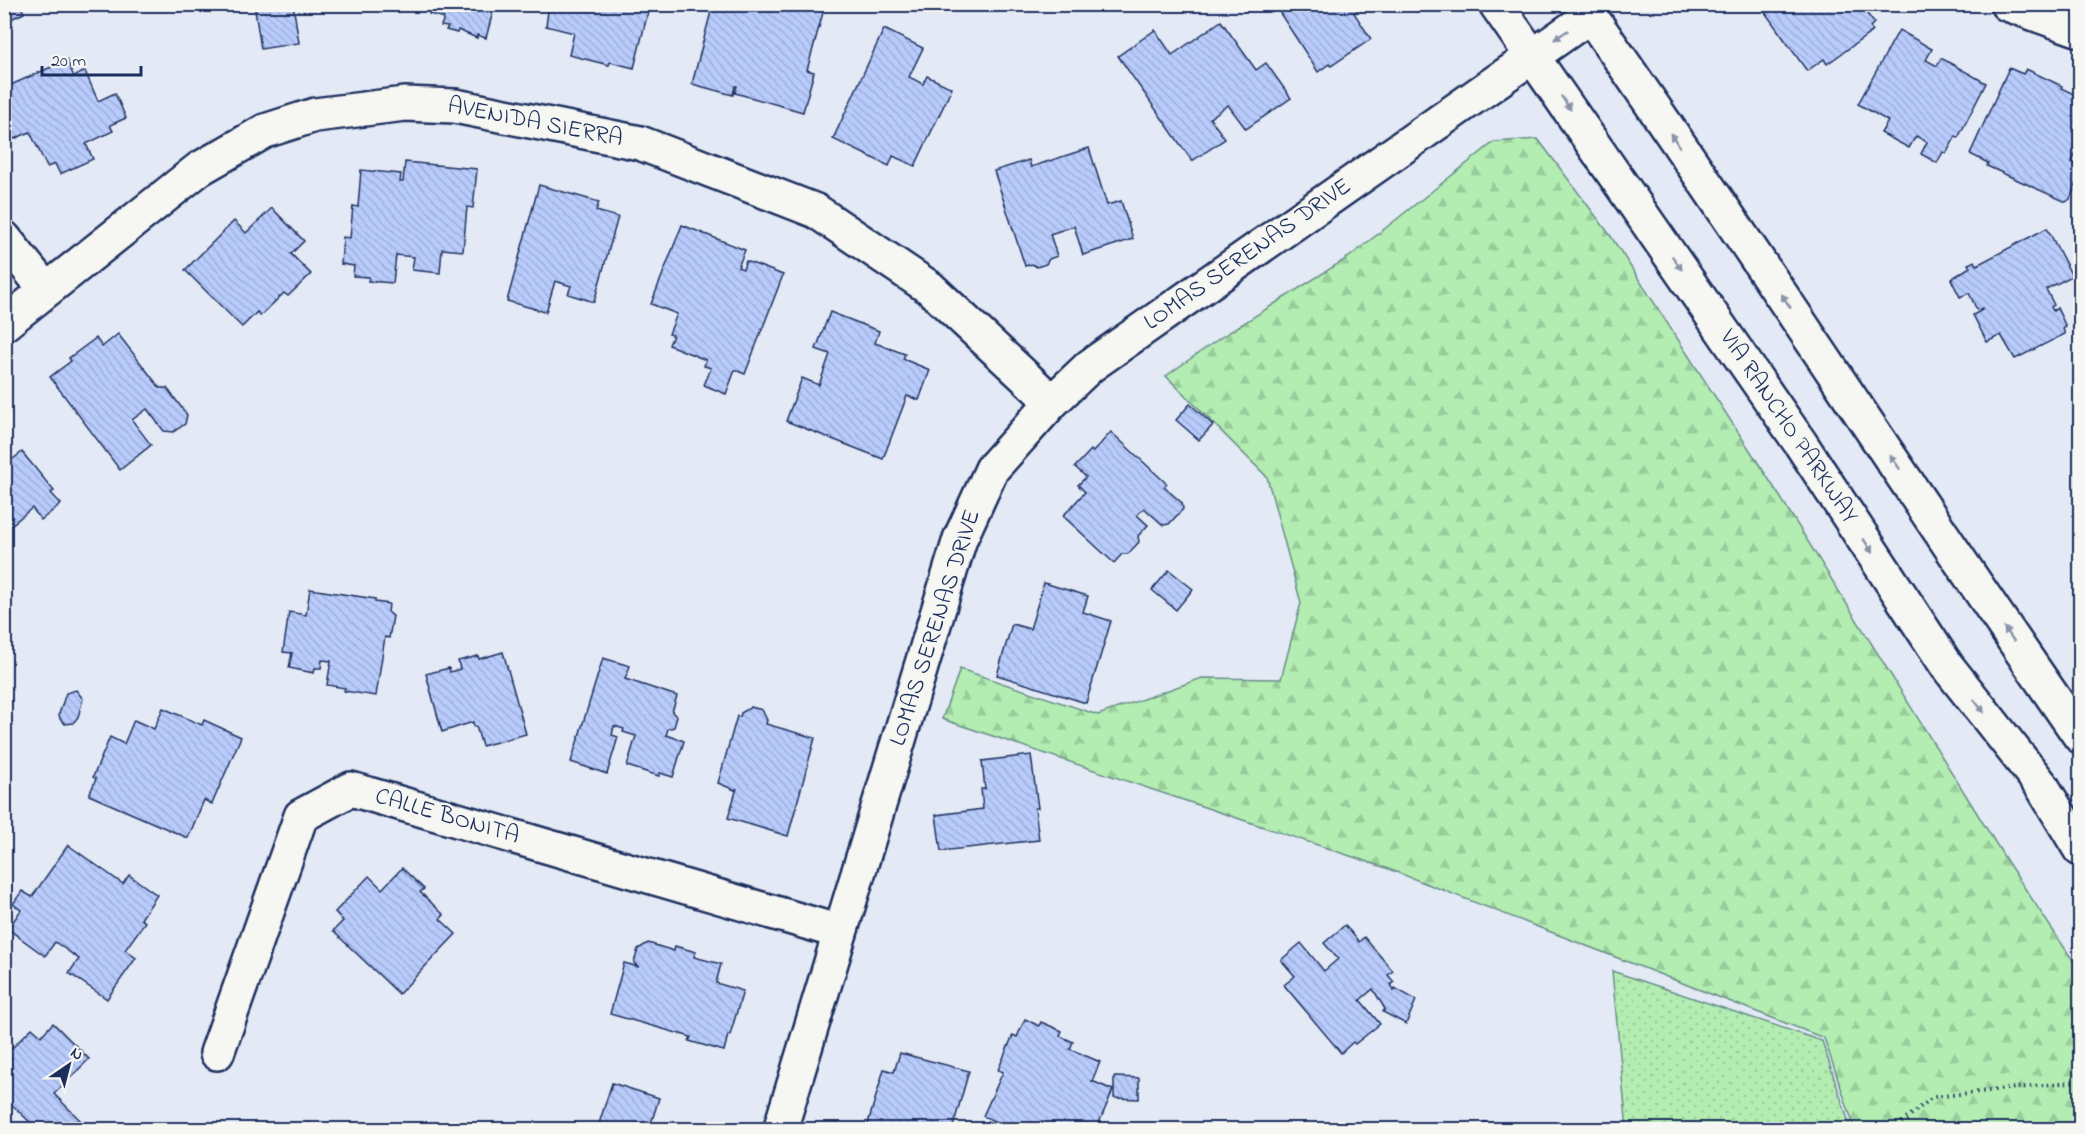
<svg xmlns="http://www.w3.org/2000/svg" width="2085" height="1134" viewBox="0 0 2085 1134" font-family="'Indie Flower',sans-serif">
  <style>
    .grass { fill: url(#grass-dots); stroke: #678e88; stroke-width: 1.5 }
    .forest { fill: url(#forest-firs); stroke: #678e88; stroke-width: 1.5 }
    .building { fill: url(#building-back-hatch); stroke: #1b2f5e; stroke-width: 1.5 }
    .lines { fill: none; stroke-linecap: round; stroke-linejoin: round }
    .minor-casing { stroke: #1b2f5e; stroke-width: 38 }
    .major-casing { stroke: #1b2f5e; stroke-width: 38 }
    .path { stroke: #1b2f5e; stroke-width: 4; stroke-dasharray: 1.5 4.5; stroke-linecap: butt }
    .minor { stroke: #f6f6f2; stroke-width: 33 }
    .major { stroke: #f6f6f2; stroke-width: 33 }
    .oneway { fill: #8892a8 }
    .labels { text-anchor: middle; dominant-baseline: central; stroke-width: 4.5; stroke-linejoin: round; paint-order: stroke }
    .street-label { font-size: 24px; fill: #1b2f5e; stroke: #f6f6f2 }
  </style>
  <defs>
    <pattern id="grass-dots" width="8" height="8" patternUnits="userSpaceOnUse" patternTransform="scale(1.5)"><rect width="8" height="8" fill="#b3edb1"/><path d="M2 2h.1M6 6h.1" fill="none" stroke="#99cc9b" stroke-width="1.8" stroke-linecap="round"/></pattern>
    <pattern id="forest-firs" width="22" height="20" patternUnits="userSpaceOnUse" patternTransform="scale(1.5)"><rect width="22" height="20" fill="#b3edb1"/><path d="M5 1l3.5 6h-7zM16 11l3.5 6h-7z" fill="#99cc9b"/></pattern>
    <pattern id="building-back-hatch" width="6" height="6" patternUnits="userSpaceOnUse" patternTransform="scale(1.5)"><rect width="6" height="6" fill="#b8cbfb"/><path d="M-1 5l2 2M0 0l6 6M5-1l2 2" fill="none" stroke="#9eafda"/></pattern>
  </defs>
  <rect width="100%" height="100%" fill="#e3e9f5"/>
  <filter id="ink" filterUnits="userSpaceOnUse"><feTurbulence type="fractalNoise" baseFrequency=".0167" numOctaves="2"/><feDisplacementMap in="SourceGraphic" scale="12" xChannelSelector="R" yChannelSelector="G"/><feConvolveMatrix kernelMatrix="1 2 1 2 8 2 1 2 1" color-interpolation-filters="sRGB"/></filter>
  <g filter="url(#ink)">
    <polygon class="grass" points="1612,971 1822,1041 1851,1129 1627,1129"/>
    <polygon class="forest" points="1538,139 1610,235 1779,495 2008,863 2080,971 2080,1129 1855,1129 1824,1038 1386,868 942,719 960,669 1098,715 1202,678 1281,679 1301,603 1267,477 1166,376 1220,338 1349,257 1494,142"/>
    <g class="building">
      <polygon points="4,4 20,4 24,13 4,22"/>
      <polygon points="254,4 293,4 299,43 261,49"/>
      <polygon points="432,4 495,4 486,38 477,35 477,38 458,30 457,33 446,30 448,27 441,26 444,18 429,14"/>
      <polygon points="549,4 650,4 634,68 610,62 609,65 569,55 574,33 546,26"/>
      <polygon points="713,4 768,4 776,7 777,4 808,4 824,9 807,70 814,72 803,112 735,93 737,86 735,86 733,95 692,84"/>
      <polygon points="1274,4 1367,4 1354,13 1371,39 1331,66 1329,64 1318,72"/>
      <polygon points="1759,4 1859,4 1856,7 1858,9 1862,7 1874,23 1870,27 1873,31 1827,64 1824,59 1807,71"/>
      <polygon points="1221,21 1256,70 1266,63 1291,98 1246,129 1228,105 1210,118 1225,139 1192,161 1118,56 1155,30 1172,55"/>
      <polygon points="884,29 923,48 909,77 923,84 927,76 952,88 915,166 893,156 889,166 833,139"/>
      <polygon points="1899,30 1932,49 1926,60 1937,66 1941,58 1986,83 1958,138 1956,136 1946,154 1943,152 1937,163 1921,154 1927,142 1916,136 1909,148 1881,133 1888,121 1858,104"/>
      <polygon points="67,60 74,77 85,71 98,101 115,93 126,118 110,125 113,131 86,144 93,159 60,174 55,164 47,167 30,132 14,139 4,120 4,88"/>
      <polygon points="2009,68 2023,74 2026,69 2062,86 2061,88 2080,97 2080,152 2077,150 2072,162 2080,166 2080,174 2070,199 2066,202 1987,166 1988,163 1970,154"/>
      <polygon points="1089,148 1107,205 1121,201 1133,239 1083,255 1074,226 1050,234 1057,256 1049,259 1046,264 1037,267 1032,264 1025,266 994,171 1029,160 1031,167"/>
      <polygon points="405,162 477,169 473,208 467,207 463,251 442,249 440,273 412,270 414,257 396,255 393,283 368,281 369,277 353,276 354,266 341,264 343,237 350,238 353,206 358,207 361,170 401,174 400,182 403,182"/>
      <polygon points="539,185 599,202 596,211 618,217 594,302 568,294 571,286 555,281 546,312 507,301"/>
      <polygon points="272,208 304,241 291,254 311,274 288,296 284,293 260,316 257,312 242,327 185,270 234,221 246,233"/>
      <polygon points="682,225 745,250 738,267 743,269 746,261 783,275 745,374 735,370 726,394 704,385 711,368 704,366 706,360 669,345 673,335 669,334 677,314 651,304"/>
      <polygon points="2047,228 2072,276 2046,289 2054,305 2051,307 2053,311 2057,308 2066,327 2063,329 2065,334 2015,359 2001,335 1987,342 1973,315 1982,310 1982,308 1977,310 1969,293 1960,297 1951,279 1970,267 1968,264 1975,261 1977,265"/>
      <polygon points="830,312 879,331 875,343 905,354 903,359 930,370 919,400 907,396 883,459 786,421 802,378 819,385 830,354 816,349"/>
      <polygon points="118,334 160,388 167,388 187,415 185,424 173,432 164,431 147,409 132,420 151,445 120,470 50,377 71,361 69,358 96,338 102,347"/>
      <polygon points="1190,404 1213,425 1199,440 1176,420"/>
      <polygon points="1111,432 1167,484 1164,487 1182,503 1183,509 1169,524 1163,525 1144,508 1137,515 1148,525 1138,536 1139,542 1128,554 1122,554 1114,563 1063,516 1085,492 1078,485 1086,477 1075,467 1091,450 1093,452"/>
      <polygon points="22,452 54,491 51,493 61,504 41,520 32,508 10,526 6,523 4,524 4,466"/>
      <polygon points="1169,570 1193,589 1176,610 1152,590"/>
      <polygon points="1044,583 1088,596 1083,612 1111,621 1086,703 997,675 1012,624 1030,629"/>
      <polygon points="310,589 375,599 375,602 389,604 388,612 393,616 389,638 385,637 376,696 344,691 345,688 327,685 331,661 322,660 321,668 315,668 314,673 289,668 292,653 283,652 289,612 306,615"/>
      <polygon points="503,652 526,734 482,746 476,726 474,727 473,722 442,732 426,674 449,668 450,672 460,669 458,661 478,656 479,659"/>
      <polygon points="603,658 630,666 625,679 677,696 672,712 677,717 674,727 668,729 666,735 684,741 673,777 660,773 659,776 627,766 636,736 623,732 624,729 614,726 612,735 618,737 607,774 571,762"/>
      <polygon points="76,690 83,699 78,717 73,723 65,724 60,719 59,714 66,693"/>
      <polygon points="751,707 762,710 767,720 766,724 815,738 788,836 728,818 737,788 735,790 718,783 737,716 740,717 741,713"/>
      <polygon points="163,708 202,725 204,720 241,737 212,804 204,800 188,838 89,795 96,779 93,777 110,737 124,744 134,720 154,729"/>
      <polygon points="1031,755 1038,808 1035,808 1039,840 941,851 936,815 983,809 981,789 985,789 982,761"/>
      <polygon points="68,845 123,884 129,875 157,895 141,919 145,922 125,950 136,958 107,999 69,973 79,959 55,942 45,956 8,929 21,910 13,904 22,891 32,897"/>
      <polygon points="402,868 424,889 420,892 444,915 440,919 456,934 399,994 333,931 343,921 335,912 369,876 382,889"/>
      <polygon points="1345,925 1359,942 1364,937 1393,971 1388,975 1394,982 1391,984 1394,991 1395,988 1416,1000 1406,1024 1383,1012 1385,1009 1373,989 1360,1000 1380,1024 1355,1044 1353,1042 1341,1053 1284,985 1295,976 1281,960 1301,943 1324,971 1338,959 1324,943"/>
      <polygon points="648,943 674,951 675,946 696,952 694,957 721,964 716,983 743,991 730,1035 728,1035 724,1051 689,1041 691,1037 610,1014 624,963 639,967 634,963 638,949"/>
      <polygon points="1025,1019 1039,1026 1041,1022 1062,1031 1060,1036 1073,1042 1070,1049 1100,1062 1092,1081 1113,1090 1096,1130 1013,1130 983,1116 1003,1072 998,1070 1013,1035 1017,1037"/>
      <polygon points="53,1023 89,1059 54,1094 85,1125 81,1130 38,1130 4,1097 4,1064 11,1058 6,1054 32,1028 41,1036"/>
      <polygon points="900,1053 969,1071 952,1130 866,1130 884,1069 894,1072"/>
      <polygon points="1114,1077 1139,1078 1139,1099 1114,1098"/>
      <polygon points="612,1083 659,1098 650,1127 654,1130 597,1130"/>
      <polygon points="1485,1122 1491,1130 1476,1130"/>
      <polygon points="310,1123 312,1130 282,1130"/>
    </g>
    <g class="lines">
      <g class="minor-casing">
        <g id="minor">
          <polyline points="2007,4 2080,30"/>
          <polyline points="4,238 46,290"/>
          <polyline points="4,324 199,169 265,131 315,115 405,104 455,106 640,143 816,211 930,288 1052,402"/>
          <polyline points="217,1053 301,816 351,789 840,932"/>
          <polyline points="780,1130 960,539 992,469 1052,402 1090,366 1590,16"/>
        </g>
      </g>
      <g class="major-casing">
        <g id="major">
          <polyline points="1496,4 1801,444 1947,666 2042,786 2080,849"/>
          <path d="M 1582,4 C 1752,245 1911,494 2080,736"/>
        </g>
      </g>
      <polyline class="path" points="1892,1130 1933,1097 2080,1081"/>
      <use href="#minor" class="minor"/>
      <use href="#major" class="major"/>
    </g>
    <defs><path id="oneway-solid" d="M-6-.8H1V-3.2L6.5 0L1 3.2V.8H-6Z" transform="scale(1.5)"/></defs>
    <g class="oneway">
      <use href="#oneway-solid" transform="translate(1561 35) rotate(146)"/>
      <use href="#oneway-solid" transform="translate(1566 103) rotate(55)"/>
      <use href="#oneway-solid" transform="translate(1675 140) rotate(-124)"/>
      <use href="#oneway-solid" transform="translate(1677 263) rotate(55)"/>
      <use href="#oneway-solid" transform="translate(1786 301) rotate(-124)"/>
      <use href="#oneway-solid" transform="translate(1895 462) rotate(-124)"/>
      <use href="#oneway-solid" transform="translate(1868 546) rotate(57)"/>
      <use href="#oneway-solid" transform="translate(2009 634) rotate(-125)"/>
      <use href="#oneway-solid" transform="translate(1979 706) rotate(52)"/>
    </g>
  </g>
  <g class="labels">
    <g class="street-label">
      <text transform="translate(535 123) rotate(11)">AVENIDA SIERRA</text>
      <text transform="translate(1248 255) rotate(-35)">LOMAS SERENAS DRIVE</text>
      <text transform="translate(1788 427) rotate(56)">VIA RANCHO PARKWAY</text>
      <text transform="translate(936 628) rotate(-72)">LOMAS SERENAS DRIVE</text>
      <text transform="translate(447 817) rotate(16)">CALLE BONITA</text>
    </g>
  </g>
  <rect width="2085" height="1134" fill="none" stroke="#f6f6f2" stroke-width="24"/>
  <rect x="12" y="12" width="2061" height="1110" fill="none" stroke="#1b2f5e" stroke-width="2" filter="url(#ink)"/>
  <g transform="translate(69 1065) rotate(35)" stroke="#f6f6f2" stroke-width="4.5" paint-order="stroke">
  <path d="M0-4.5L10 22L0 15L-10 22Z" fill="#1b2f5e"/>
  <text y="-9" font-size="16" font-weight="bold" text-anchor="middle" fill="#1b2f5e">N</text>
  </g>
  <path d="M42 66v9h99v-9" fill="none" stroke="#1b2f5e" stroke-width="3"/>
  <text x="51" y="66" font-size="18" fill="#1b2f5e" stroke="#f6f6f2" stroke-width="4.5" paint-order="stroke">20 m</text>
</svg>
